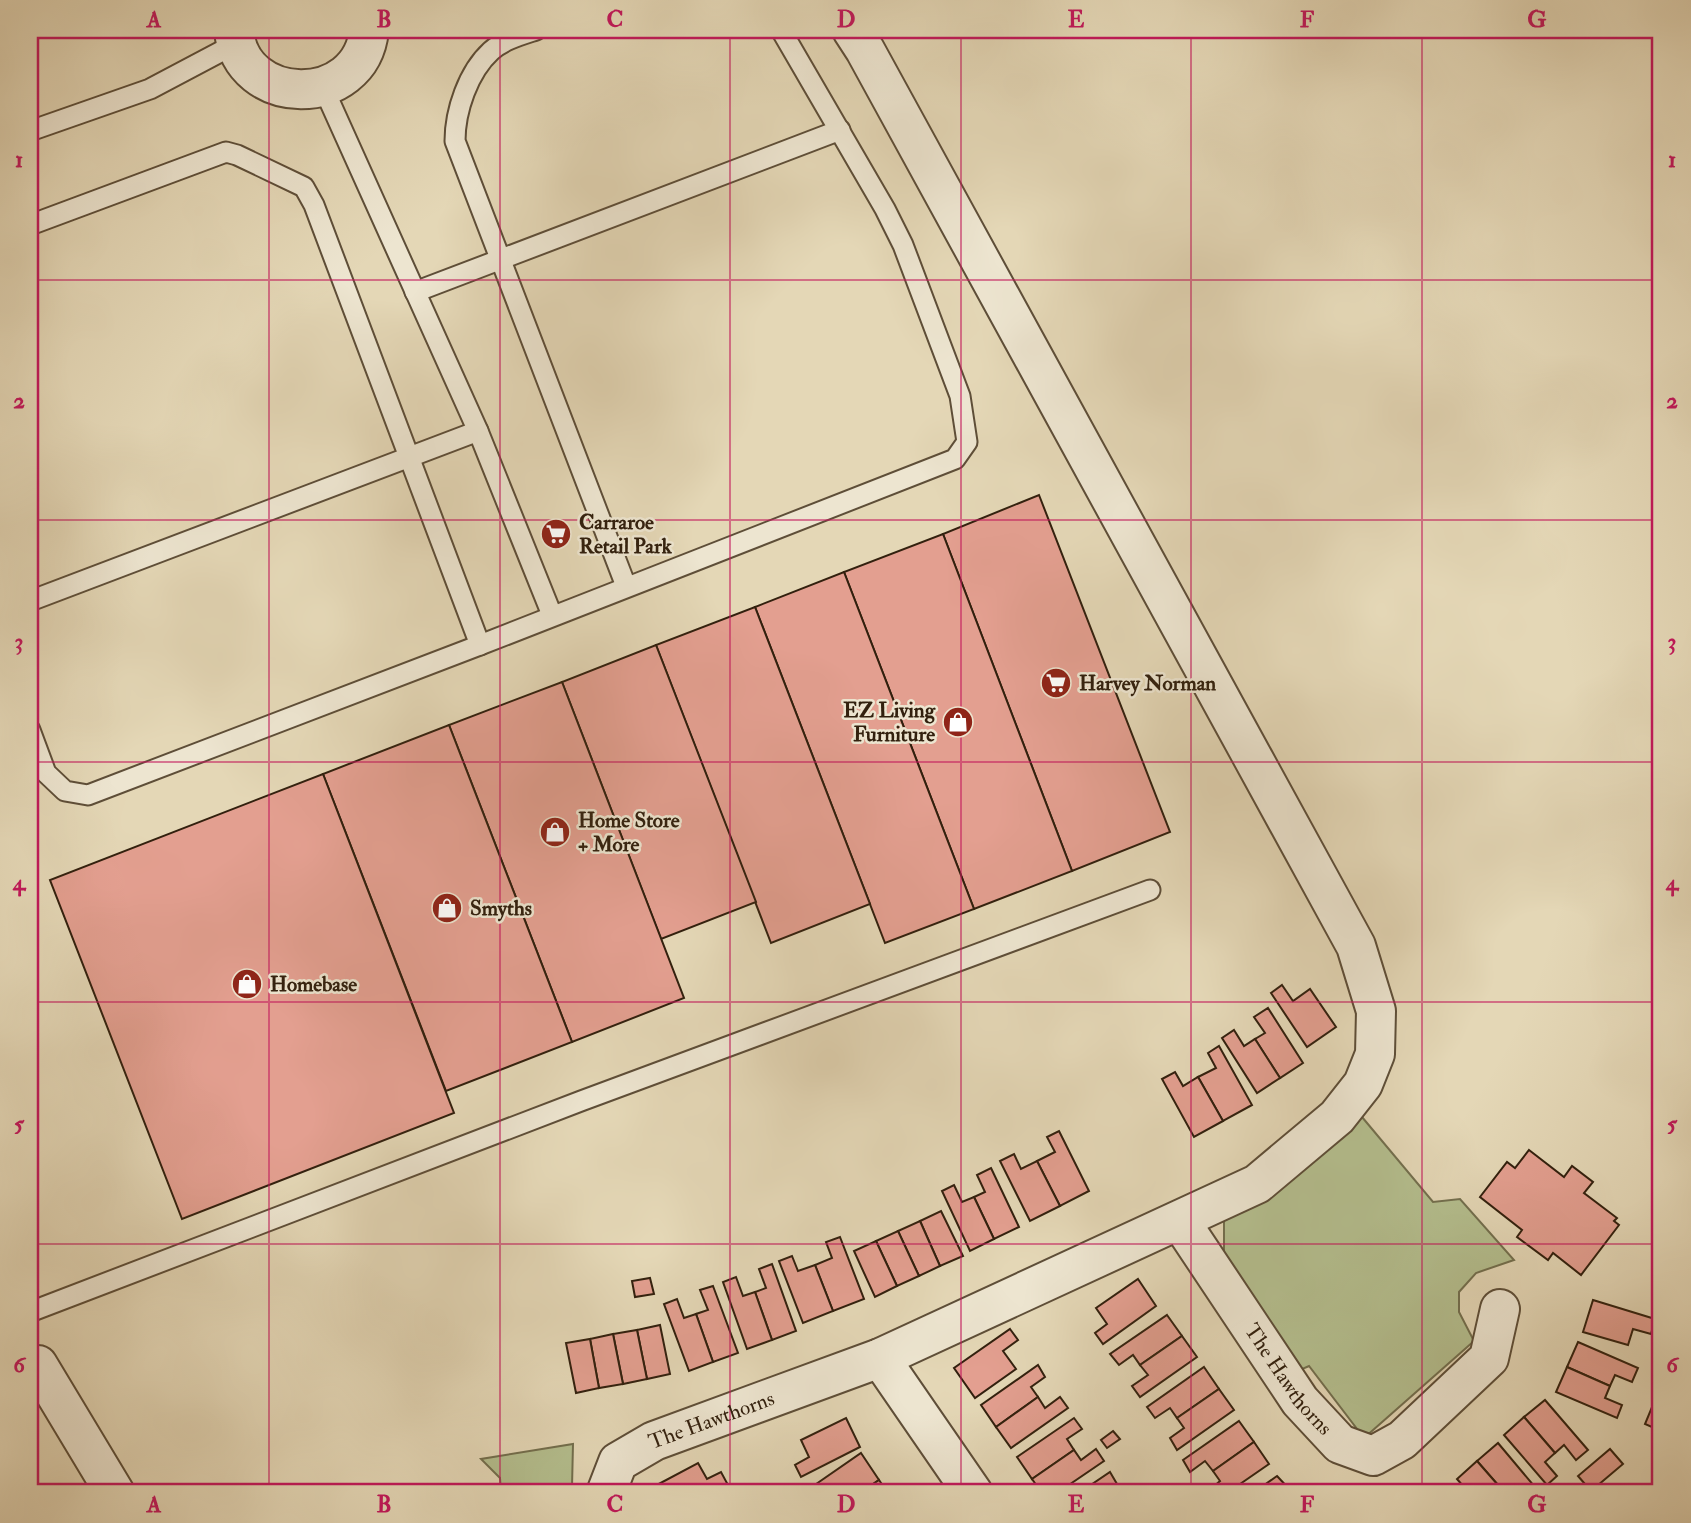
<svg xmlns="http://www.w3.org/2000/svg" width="1691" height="1523" viewBox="0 0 1691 1523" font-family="'IM FELL Double Pica',serif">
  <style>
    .green { fill: #b4be8e; stroke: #736f4e; stroke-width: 2 }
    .building { fill: #e39f90; stroke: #32200e; stroke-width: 2 }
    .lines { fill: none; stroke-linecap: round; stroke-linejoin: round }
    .service-casing { stroke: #5e4e38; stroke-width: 23 }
    .minor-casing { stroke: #5e4e38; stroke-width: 42 }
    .service { stroke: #ede5d0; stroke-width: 19 }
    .minor { stroke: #ede5d0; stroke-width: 38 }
    .grid { fill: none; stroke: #c2185b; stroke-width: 2; stroke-opacity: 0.55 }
    .labels { text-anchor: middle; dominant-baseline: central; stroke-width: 5; stroke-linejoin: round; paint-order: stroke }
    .poi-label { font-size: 21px; font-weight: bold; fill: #32200e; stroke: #ede5d0; text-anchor: start }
    .street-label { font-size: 21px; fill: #32200e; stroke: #ede5d0 }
    .neatline { fill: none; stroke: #c2185b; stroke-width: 2.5 }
    .grid-label { font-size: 23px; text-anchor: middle; font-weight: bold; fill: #c2185b }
  </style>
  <rect width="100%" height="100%" fill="#e4d7b6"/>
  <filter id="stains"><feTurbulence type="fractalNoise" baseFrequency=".00286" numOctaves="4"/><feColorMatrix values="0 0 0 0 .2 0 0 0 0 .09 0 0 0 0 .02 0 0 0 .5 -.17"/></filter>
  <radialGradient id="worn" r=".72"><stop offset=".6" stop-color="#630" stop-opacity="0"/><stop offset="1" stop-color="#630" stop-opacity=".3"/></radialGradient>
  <g class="green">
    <polygon points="1362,1117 1433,1202 1460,1199 1514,1260 1476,1273 1459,1292 1459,1312 1474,1341 1364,1438 1309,1366 1300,1370 1224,1267 1224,1220 1306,1167"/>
    <polygon points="573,1444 572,1487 574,1493 501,1493 500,1478 481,1459"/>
  </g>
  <g class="building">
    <polygon points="1039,495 1170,832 1072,871 943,534"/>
    <polygon points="943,534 1072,871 974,909 844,572"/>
    <polygon points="844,572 974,909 885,943 755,607"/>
    <polygon points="755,607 870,904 771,943 656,645"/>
    <polygon points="656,645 756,902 661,939 562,682"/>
    <polygon points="562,682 684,998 572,1042 449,725"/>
    <polygon points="449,725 572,1042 446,1091 323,774"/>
    <polygon points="323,774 454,1113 182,1219 50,880"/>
    <polygon points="1282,985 1293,1001 1310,989 1336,1027 1307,1047 1271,993"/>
    <polygon points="1268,1008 1303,1063 1280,1078 1255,1039 1265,1033 1254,1017"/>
    <polygon points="1234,1030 1244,1046 1255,1039 1280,1078 1257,1093 1222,1038"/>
    <polygon points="1219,1046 1252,1105 1223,1121 1198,1077 1216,1068 1208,1053"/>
    <polygon points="1175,1072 1183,1086 1198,1077 1223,1121 1194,1137 1162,1079"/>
    <polygon points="1059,1131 1089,1191 1060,1206 1037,1161 1055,1152 1047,1137"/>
    <polygon points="1529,1150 1564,1177 1572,1166 1593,1182 1584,1193 1617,1218 1614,1221 1619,1225 1581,1275 1553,1253 1548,1260 1517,1237 1522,1230 1480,1197 1507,1162 1515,1168"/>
    <polygon points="1014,1154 1021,1169 1037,1161 1060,1206 1030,1221 1000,1161"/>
    <polygon points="991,1168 1019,1227 994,1239 974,1197 985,1192 977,1175"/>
    <polygon points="954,1185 962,1202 974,1197 994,1239 970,1251 942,1191"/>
    <polygon points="941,1211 963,1256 940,1266 920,1221"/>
    <polygon points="920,1221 940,1266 919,1276 898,1231"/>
    <polygon points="898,1231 919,1276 897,1286 876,1241"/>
    <polygon points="840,1237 864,1299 833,1311 815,1265 832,1258 826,1242"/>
    <polygon points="876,1241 897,1286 875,1297 854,1251"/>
    <polygon points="792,1256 798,1271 815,1265 833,1311 803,1323 779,1261"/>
    <polygon points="772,1264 796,1331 772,1340 755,1292 766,1288 759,1269"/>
    <polygon points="736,1277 743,1296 755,1292 772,1340 747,1349 723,1282"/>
    <polygon points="650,1278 654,1294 635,1297 632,1281"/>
    <polygon points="1138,1279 1156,1306 1103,1344 1095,1333 1107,1324 1096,1308"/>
    <polygon points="713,1286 738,1353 713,1362 696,1314 708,1310 700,1290"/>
    <polygon points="677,1299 684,1318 696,1314 713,1362 689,1371 664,1304"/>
    <polygon points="1593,1300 1655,1319 1651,1334 1633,1329 1628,1345 1583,1332"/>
    <polygon points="1167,1315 1182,1336 1140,1365 1133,1355 1119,1365 1110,1354"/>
    <polygon points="660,1325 670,1374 647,1379 637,1330"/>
    <polygon points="1010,1329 1018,1340 1003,1351 1016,1369 975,1398 954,1368"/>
    <polygon points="637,1330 647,1379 623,1384 613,1334"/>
    <polygon points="613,1334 623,1384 599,1388 590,1339"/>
    <polygon points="1182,1336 1197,1357 1140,1397 1132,1386 1148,1375 1140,1365"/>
    <polygon points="590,1339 599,1388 576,1393 566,1343"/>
    <polygon points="1578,1342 1638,1368 1632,1382 1615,1375 1610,1386 1567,1367"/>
    <polygon points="1038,1365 1045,1377 1031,1387 1038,1397 996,1427 981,1405"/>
    <polygon points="1204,1367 1219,1389 1177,1418 1170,1408 1155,1418 1147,1407"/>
    <polygon points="1567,1367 1610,1386 1605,1398 1622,1405 1617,1418 1556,1392"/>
    <polygon points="1219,1389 1234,1410 1177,1450 1170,1438 1184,1428 1177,1418"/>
    <polygon points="1038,1397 1045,1408 1060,1397 1068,1408 1011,1448 996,1427"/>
    <polygon points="1545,1400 1588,1450 1576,1460 1564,1445 1555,1453 1524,1417"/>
    <polygon points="1652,1407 1661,1411 1661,1431 1645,1424"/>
    <polygon points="1524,1417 1555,1453 1545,1462 1557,1476 1547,1485 1504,1435"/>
    <polygon points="846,1418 860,1447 801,1477 795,1465 809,1457 801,1440"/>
    <polygon points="1074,1418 1082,1429 1067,1439 1074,1450 1032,1479 1017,1457"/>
    <polygon points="1239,1421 1254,1442 1213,1471 1205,1461 1190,1472 1183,1460"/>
    <polygon points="1113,1431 1120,1439 1107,1448 1101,1440"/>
    <polygon points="1254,1442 1269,1464 1227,1493 1206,1493 1220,1481 1213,1471"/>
    <polygon points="1498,1443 1540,1493 1520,1493 1517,1489 1512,1493 1505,1493 1477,1461"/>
    <polygon points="1096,1449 1104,1461 1057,1493 1042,1493 1032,1479 1074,1450 1081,1460"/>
    <polygon points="1610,1449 1623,1464 1591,1491 1578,1476"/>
    <polygon points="861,1453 879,1480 860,1493 807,1493 806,1491"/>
    <polygon points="1477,1461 1505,1493 1469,1493 1457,1479"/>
    <polygon points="698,1463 707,1479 721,1472 728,1485 712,1493 656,1493 653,1487"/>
    <polygon points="1110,1472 1117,1484 1104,1493 1079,1493"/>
    <polygon points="1277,1476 1292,1492 1290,1493 1253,1493"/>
    <polygon points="879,1480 888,1493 860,1493"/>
    <polygon points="1448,1485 1456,1493 1438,1493"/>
  </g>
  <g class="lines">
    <g class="service-casing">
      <g id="service">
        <path d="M 536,30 C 521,35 503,40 491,51 C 468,72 455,111 455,141 L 626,586"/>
        <polyline points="323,87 478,431 552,615"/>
        <polyline points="30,131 150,89 237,43"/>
        <polyline points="30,225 226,152 237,155 304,187 314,205 480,645"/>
        <polyline points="415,292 840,130"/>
        <polyline points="30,601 478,431"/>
        <polyline points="30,730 46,773 65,791 88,795 480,645 955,459 967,442 960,396 903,245 885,209 781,30"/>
        <polyline points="30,1312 581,1101 1150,890"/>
      </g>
    </g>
    <g class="minor-casing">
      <g id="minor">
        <path d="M 234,30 C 240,108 361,110 369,30"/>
        <path id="s1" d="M 1180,1221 L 1300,1401 L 1340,1444 L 1373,1456 L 1402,1440 L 1489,1358 L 1500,1309"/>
        <polyline points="880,1358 973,1493"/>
        <polyline points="38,1365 115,1493"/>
        <path id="s2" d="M 606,1493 L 618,1462 L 654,1441 L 880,1358 L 1257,1184 L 1337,1117 L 1363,1084 L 1375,1054 L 1376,1011 L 1356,946 L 865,50 L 852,30"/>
      </g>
    </g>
    <use href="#service" class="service"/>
    <use href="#minor" class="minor"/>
  </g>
  <path class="grid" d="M 269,30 L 269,1493M 500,30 L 500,1493M 730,30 L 730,1493M 961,30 L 961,1493M 1191,30 L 1191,1493M 1422,30 L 1422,1493M 30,280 L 1661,280M 30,520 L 1661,520M 30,762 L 1661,762M 30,1002 L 1661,1002M 30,1244 L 1661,1244"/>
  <defs>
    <g id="supermarket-disc" transform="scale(1.575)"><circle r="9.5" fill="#8f2418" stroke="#ede5d0"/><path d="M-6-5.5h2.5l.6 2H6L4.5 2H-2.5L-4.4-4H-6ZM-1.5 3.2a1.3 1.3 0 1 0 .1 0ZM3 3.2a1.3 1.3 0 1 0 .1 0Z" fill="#fff"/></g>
    <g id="shop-disc" transform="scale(1.575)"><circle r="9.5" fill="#8f2418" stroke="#ede5d0"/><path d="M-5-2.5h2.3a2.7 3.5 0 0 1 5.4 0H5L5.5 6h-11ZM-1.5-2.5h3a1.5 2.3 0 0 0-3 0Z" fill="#fff"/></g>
  </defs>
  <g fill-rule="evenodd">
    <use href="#supermarket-disc" x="556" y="534"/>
    <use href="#supermarket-disc" x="1056" y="683"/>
    <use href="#shop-disc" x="958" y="722"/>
    <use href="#shop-disc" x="555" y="832"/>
    <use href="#shop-disc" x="447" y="908"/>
    <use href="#shop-disc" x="247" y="984"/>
  </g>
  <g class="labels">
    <g class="poi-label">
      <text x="579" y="522">Carraroe<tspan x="579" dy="24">Retail Park</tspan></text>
      <text x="1079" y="683">Harvey Norman</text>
      <text x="935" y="710" text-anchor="end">EZ Living<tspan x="935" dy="24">Furniture</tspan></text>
      <text x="578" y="820">Home Store<tspan x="578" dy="24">+ More</tspan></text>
      <text x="470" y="908">Smyths</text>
      <text x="270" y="984">Homebase</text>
    </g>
    <g class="street-label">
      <text stroke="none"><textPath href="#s1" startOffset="192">The Hawthorns</textPath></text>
      <text stroke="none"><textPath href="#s2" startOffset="136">The Hawthorns</textPath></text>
    </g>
  </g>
  <rect width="1691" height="1523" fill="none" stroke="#e4d7b6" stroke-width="77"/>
  <rect x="38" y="38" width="1614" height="1446" class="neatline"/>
  <g class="grid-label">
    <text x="154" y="27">A</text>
    <text x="384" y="27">B</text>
    <text x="615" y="27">C</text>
    <text x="846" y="27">D</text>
    <text x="1076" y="27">E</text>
    <text x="1307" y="27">F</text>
    <text x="1537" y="27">G</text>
    <text x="19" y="167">1</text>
    <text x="1672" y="167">1</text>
    <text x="19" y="408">2</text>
    <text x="1672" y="408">2</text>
    <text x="19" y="649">3</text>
    <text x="1672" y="649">3</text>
    <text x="19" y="890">4</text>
    <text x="1672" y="890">4</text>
    <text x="19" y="1131">5</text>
    <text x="1672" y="1131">5</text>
    <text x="19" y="1372">6</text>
    <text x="1672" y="1372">6</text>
    <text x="154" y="1512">A</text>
    <text x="384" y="1512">B</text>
    <text x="615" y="1512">C</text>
    <text x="846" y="1512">D</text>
    <text x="1076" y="1512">E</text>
    <text x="1307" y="1512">F</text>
    <text x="1537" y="1512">G</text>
  </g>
  <rect width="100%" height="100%" filter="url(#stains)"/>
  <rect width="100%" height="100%" fill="url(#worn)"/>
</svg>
